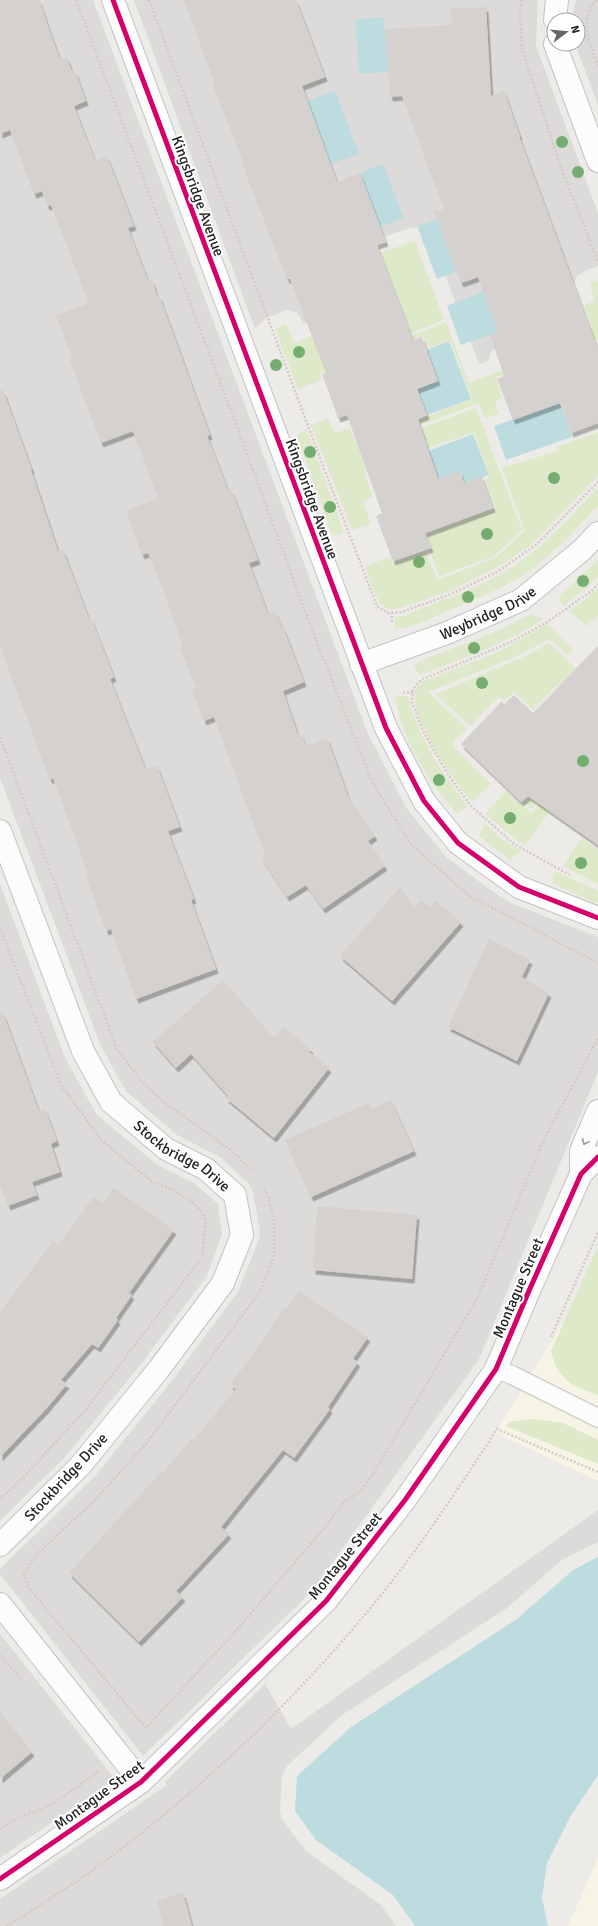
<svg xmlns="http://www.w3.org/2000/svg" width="598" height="1926" viewBox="0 0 598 1926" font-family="Signika,sans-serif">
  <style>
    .residential { fill: #dcdbd9 }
    .education { fill: #f6f4e4 }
    .grass { fill: #dde9c8 }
    .water { fill: #bddcdf }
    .building { fill: #d4d1cf; filter: url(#shadow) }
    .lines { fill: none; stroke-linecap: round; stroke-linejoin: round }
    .service-casing { stroke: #c4c3c2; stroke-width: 20 }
    .minor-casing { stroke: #c4c3c2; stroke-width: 24 }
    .tertiary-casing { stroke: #c4c3c2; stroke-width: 24 }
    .path { stroke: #d6c8c7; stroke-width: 2.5; stroke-dasharray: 2 2; stroke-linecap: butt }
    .service { stroke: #fcfcfc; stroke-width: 18 }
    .minor { stroke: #fcfcfc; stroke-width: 22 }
    .tertiary { stroke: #fcfcfc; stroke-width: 22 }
    .cycleway-casing { stroke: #fff; stroke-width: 8 }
    .cycleway { stroke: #d6006c; stroke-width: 5 }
    .tree { fill: #75ad71 }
    .oneway { stroke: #999 }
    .labels { text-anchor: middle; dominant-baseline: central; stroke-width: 4; stroke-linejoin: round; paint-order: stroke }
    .street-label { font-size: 15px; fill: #1f1f1f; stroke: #fff }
  </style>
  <defs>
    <filter id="shadow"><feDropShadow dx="2.5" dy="4.5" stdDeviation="0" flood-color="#0004"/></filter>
  </defs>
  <rect width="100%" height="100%" fill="#edebe8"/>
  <g class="residential">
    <polygon points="0,0 93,0 368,734 407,809 446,857 492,891 511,903 598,937 598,1072 479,1359 312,1591 143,1756 0,1574 0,1569 95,1476 174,1378 238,1292 259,1239 260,1231 253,1192 248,1183 220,1157 177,1135 126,1091 100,1044 0,778"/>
    <polygon points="134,0 538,0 536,46 598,213 598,266 585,271 577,276 574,284 491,352 488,361 479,364 430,236 419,227 410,228 374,240 326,315 303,324 299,315 296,312 286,310 266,318 255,329"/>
    <polygon points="577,0 598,0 598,105 575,44 578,44 578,20 573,20 574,6"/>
    <polygon points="0,884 65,1058 97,1115 156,1164 194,1183 218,1204 222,1234 207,1276 144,1360 66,1456 0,1521"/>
    <polygon points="598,1510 598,1542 562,1560 507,1608 342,1715 287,1766 282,1776 280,1811 282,1819 306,1851 381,1905 396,1926 0,1926 0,1899 167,1785 165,1782 265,1684 291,1729"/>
    <polygon points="0,1634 115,1779 0,1858"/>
  </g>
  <g class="education">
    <polygon points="598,1266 598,1481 495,1433"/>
    <polygon points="598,1857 598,1926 568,1926"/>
  </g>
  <g class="grass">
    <polygon points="415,241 444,320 397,339 396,335 410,329 382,256 379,253"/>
    <polygon points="598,281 598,339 496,378 502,398 495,401 499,413 485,419 479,403 386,438 393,460 364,471 373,497 363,501 371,524 352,530 311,425 328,418 335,433 350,428 356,444 472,399 450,340 427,348 423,336 320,373 322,380 298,389 275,329 286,324 294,343 326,330 396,342 446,322 469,383 506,369 528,352 592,328 584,305 595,301 590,284"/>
    <polygon points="476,408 522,530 494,556 439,576 429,549 432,548 427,534 496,508 485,479 490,477 474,432 396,459 389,440"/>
    <polygon points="306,428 344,533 332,535 297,437"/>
    <path d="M 598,432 L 598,476 L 531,545 L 503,564 L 450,591 L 393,610 C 375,607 371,582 365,566 L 390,557 L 393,563 L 425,550 L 437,580 L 495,558 L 525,531 L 502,468 L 558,451 L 557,447 Z"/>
    <path d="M 598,487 L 598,506 C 572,533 545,564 511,582 C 492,593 470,601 450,610 C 433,617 414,628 395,629 L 395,617 L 404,616 C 444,599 488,586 523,560 C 551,540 574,512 598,487 Z"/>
    <polygon points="598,560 598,576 590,585 563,606 559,596"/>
    <polygon points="598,589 598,616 586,626 570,611"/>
    <path d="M 531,614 L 543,619 C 504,645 463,658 420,675 L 413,666 L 425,659 L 493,633 Z"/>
    <path d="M 548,624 L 574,650 L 568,655 L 550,639 L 508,660 L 428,692 L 467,729 L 454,741 L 453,747 L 491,784 L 472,802 C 454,781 410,719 415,692 C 416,688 420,685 422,682 L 496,653 Z"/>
    <polygon points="549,643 598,690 598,720 549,789 531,809 524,802 549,778 545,773 593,720 559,684 533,710 514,692 504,701 499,697 470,726 436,694 528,655"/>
    <path d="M 408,696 C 418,738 442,773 468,807 L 456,813 C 428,780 402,740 395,697 Z"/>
    <polygon points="506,791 531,813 550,793 555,796 545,810 549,813 524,846 485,814"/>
    <polygon points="485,824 502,839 521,851 510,860 479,836"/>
    <polygon points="582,838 598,849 598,884 563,866"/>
    <polygon points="555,871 598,891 598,904 552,883"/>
    <path d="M 598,1246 L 598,1395 C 572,1387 558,1380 551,1351 Z"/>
    <polygon points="534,1419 563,1423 598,1440 598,1464 506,1426 509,1422"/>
  </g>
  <g class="water">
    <polygon points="384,17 388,72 359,74 355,19"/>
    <polygon points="335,91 359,154 331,164 307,101"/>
    <polygon points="383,164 404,218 380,227 360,173"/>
    <polygon points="437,219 456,272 437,279 417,226"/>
    <polygon points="483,292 498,332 461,345 447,306"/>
    <polygon points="449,341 471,399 427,415 417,389 438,381 426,350"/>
    <polygon points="560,403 572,437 506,460 494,426"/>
    <polygon points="473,434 489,475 464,483 460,471 438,479 428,451"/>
    <polygon points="598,1557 598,1775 570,1817 547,1863 542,1898 548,1926 415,1926 393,1895 316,1840 295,1811 297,1776 351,1727 517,1619 573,1570"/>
  </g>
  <g class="building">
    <polygon points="0,0 39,0 60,60 67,57 72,72 75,71 86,101 74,106 95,161 107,156 134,226 128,228 148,281 152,280 157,296 159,295 210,435 207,436 228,490 231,489 258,560 249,563 268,614 275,611 282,627 283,627 304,682 283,691 298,735 301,734 306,746 327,738 348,796 375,836 368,841 385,866 323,909 306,885 287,897 261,858 265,855 214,717 204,721 192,690 196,688 180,647 183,646 163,590 148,553 142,555 126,511 158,498 133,431 101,443 69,358 72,357 56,315 89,303 51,205 47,206 42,191 34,194 10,130 0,134"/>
    <polygon points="184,0 296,0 325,77 302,86 337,182 360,173 386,242 377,245 413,340 422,337 438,381 417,389 427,415 418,419 438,479 460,471 464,483 482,476 493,508 425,533 431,548 393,561 376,516 382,513 347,415 338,418 322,374 326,373 290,279 287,279 246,174 240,153 213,85 215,84"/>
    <polygon points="486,7 491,96 504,91 520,136 519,136 598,349 598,423 571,433 560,403 513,420 497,379 504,376 490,335 498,332 478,277 461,283 434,212 444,209 402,96 390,97 385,29 452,25 451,9"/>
    <polygon points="3,390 32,470 31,470 58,551 63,550 89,619 91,618 114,677 110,679 146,770 157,766 180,827 168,831 194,899 191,900 216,969 136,999 111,929 106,931 86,877 89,876 53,778 50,780 0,646 0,391"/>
    <polygon points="598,646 598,845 528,796 521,802 461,744 502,701 504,704 514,695 533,713"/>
    <polygon points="400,887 414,908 421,900 430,907 435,900 461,922 392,1001 340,956"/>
    <polygon points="489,939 530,960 522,977 549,993 517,1061 448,1027"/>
    <polygon points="223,980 274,1038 283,1027 311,1049 309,1052 329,1068 274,1138 226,1098 228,1096 191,1054 176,1068 153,1042"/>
    <polygon points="3,1013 39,1111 45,1109 57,1141 51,1144 60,1172 32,1182 37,1195 8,1206 0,1184 0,1014"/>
    <polygon points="391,1100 414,1151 311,1197 285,1140 369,1103 372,1109"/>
    <polygon points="114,1188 174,1230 129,1293 132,1295 116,1318 118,1320 98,1348 92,1344 61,1380 67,1384 46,1409 0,1457 0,1312 54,1240 57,1247 93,1197 103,1203"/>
    <polygon points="317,1206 417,1215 412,1279 313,1270"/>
    <polygon points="299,1291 368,1337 353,1359 358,1362 328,1407 330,1409 294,1458 283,1450 221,1527 229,1534 176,1591 183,1597 139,1642 69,1573 162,1471 163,1473 192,1438 194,1439 236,1389 230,1385 262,1342 284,1308 286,1309"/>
    <polygon points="0,1712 32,1752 0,1779"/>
    <polygon points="183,1893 192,1926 164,1926 157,1901"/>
  </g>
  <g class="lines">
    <g class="service-casing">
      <polyline id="service" points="496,1369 512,1375 598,1418"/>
    </g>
    <g class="minor-casing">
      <g id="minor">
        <polyline points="113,0 386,728 424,801 458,843 519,887 598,918"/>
        <polyline points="555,20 557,0"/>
        <polyline points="555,44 598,161"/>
        <path id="s1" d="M 361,664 L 447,633 L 521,600 L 582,550 L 598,533"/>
        <path id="s2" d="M 0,831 L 83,1051 L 111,1102 L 166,1149 L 206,1169 L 235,1195 L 242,1235 L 223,1283 L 159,1369 L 80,1466 L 0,1545"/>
        <polyline points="0,1604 141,1782"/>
      </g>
    </g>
    <g class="tertiary-casing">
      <g id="tertiary">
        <polyline points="581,1174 581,1151 598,1111"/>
        <polyline points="0,1879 141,1782 326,1601 405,1500 496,1369 528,1293 581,1174 598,1157"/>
      </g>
    </g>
    <g class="path">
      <polyline points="76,0 248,456 306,614 372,782 410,843 468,895 598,963"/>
      <polyline points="149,0 323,466 377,606 388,613 402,612 451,594 497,572 537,544 598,482"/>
      <polyline points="522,0 520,9 522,48 559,162 598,262"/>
      <path d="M 596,0 C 579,21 589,43 598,65"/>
      <polyline points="392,622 392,613"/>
      <polyline points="403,693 413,692"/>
      <polyline points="0,737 117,1049 142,1082 164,1102 228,1148 253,1171"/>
      <polyline points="570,875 514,844 470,805 449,776 423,731 412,702 413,689 421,680 511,642 546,623 593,590 598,584"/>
      <polyline points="0,928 61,1085 101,1140 151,1181 173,1190 194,1203 202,1212 206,1224 202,1256"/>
      <polyline points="264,1189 268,1196 274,1218 274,1257 259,1293 145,1445 95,1500 35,1556 24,1574 28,1587 146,1728 234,1633 316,1538 345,1501 361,1491 373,1474 477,1299 543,1142 598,1038"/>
      <polyline points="551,1337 598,1232"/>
      <polyline points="0,1499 18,1483 86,1409 200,1260"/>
      <polyline points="0,1655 22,1680"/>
      <polyline points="0,1829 19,1817 40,1810 55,1802 97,1773 95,1771"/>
      <path d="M 7,1926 C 46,1902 85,1877 121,1849 C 219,1774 309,1685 386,1589 C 426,1538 462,1483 497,1429 L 598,1472"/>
    </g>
    <use href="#service" class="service"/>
    <use href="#minor" class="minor"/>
    <use href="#tertiary" class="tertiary"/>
    <g class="cycleway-casing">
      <g id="cycleway">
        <polyline points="113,0 386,728 424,801 458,843 519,887 598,918"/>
        <polyline points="0,1879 141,1782 326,1601 405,1500 496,1369 528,1293 581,1174 598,1157"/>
      </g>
    </g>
    <use href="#cycleway" class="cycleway"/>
  </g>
  <g class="tree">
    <circle cx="562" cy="142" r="6"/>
    <circle cx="578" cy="172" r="6"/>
    <circle cx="299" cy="352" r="6"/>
    <circle cx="276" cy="365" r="6"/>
    <circle cx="310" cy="452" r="6"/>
    <circle cx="554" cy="478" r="6"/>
    <circle cx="330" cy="507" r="6"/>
    <circle cx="487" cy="534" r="6"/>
    <circle cx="419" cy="562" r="6"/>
    <circle cx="583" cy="581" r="6"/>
    <circle cx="468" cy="597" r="6"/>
    <circle cx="474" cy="648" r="6"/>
    <circle cx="482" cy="683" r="6"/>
    <circle cx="583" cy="761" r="6"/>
    <circle cx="439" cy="780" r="6"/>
    <circle cx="510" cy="818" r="6"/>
    <circle cx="581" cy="863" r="6"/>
  </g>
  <defs><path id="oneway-chevron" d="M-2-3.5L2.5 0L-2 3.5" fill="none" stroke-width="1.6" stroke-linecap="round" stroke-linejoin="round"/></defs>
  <use class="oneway" href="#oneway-chevron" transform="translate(585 1142) rotate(114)"/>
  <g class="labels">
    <g class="street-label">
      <text transform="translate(198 196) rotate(70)">Kingsbridge Avenue</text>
      <text transform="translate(312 499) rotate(70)">Kingsbridge Avenue</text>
      <text stroke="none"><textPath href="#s1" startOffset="137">Weybridge Drive</textPath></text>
      <text stroke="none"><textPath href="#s2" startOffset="383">Stockbridge Drive</textPath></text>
      <text transform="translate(518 1288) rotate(-67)">Montague Street</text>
      <text transform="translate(66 1477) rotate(-47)">Stockbridge Drive</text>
      <text transform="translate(345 1556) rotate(-51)">Montague Street</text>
      <text transform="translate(99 1795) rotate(-36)">Montague Street</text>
    </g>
  </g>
  <g transform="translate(566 32) rotate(74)"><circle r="19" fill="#ffffff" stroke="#a5a5a5"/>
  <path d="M0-3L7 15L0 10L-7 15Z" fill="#676665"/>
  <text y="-6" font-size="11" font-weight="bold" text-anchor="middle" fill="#1f1f1f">N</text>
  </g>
</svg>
